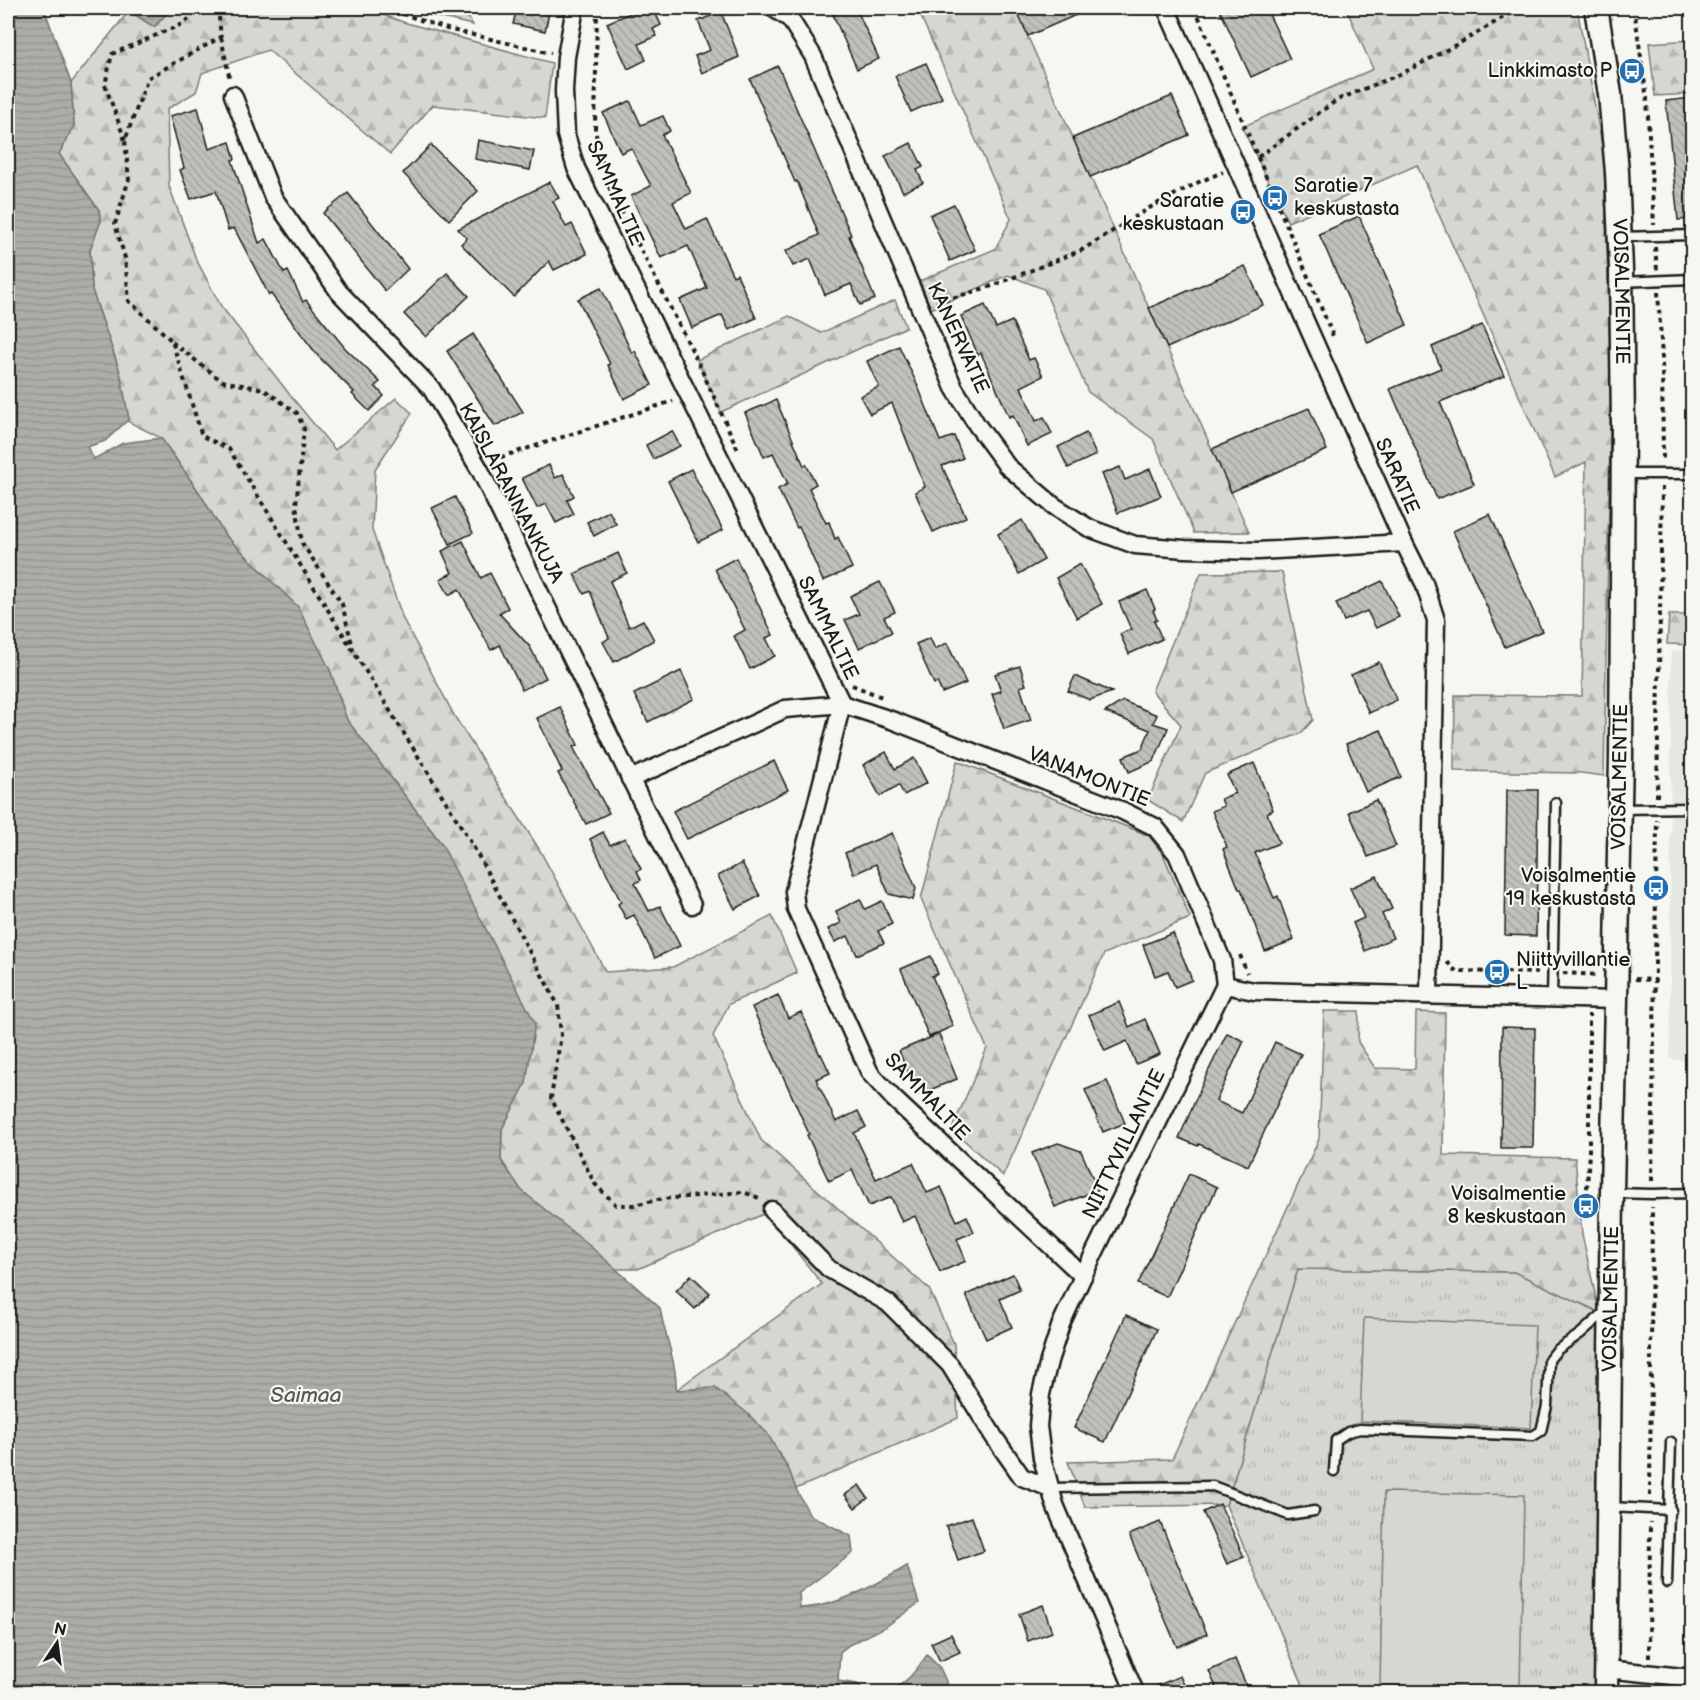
<svg xmlns="http://www.w3.org/2000/svg" width="1700" height="1700" viewBox="0 0 1700 1700" font-family="'Balsamiq Sans',sans-serif">
  <style>
    .built { fill: #e6e6e2 }
    .grass { fill: url(#grass-tufts); stroke: #797977; stroke-width: 1.5 }
    .forest { fill: url(#forest-firs); stroke: #797977; stroke-width: 1.5 }
    .pitch { fill: #d6d6d2; stroke: #797977; stroke-width: 1.5 }
    .water { fill: url(#water-rules); stroke: #727271; stroke-width: 1.5 }
    .building { fill: url(#building-back-hatch); stroke: #1c1c1c; stroke-width: 1.5 }
    .lines { fill: none; stroke-linecap: round; stroke-linejoin: round }
    .lane-casing { stroke: #1c1c1c; stroke-width: 13 }
    .street-casing { stroke: #1c1c1c; stroke-width: 21 }
    .secondary-casing { stroke: #1c1c1c; stroke-width: 27 }
    .path { stroke: #1c1c1c; stroke-width: 4; stroke-dasharray: 4.5 4.5; stroke-linecap: butt }
    .lane { stroke: #f6f6f2; stroke-width: 8 }
    .street { stroke: #f6f6f2; stroke-width: 16 }
    .secondary { stroke: #f6f6f2; stroke-width: 22 }
    .labels { text-anchor: middle; dominant-baseline: central; stroke-width: 4.5; stroke-linejoin: round; paint-order: stroke }
    .poi-label { font-size: 20px; fill: #1c1c1c; stroke: #f6f6f2; text-anchor: end }
    .street-label { font-size: 20px; fill: #1c1c1c; stroke: #f6f6f2 }
    .water-label { font-size: 21px; font-style: italic; fill: #565654; stroke: #f6f6f2 }
  </style>
  <defs>
    <pattern id="grass-tufts" width="24" height="20" patternUnits="userSpaceOnUse" patternTransform="scale(1.5)"><rect width="24" height="20" fill="#d6d6d2"/><path d="M3 7l-1-3M5 7V3M7 7l1-3M15 17l-1-3M17 17v-4M19 17l1-3" fill="none" stroke="#b7b7b4"/></pattern>
    <pattern id="forest-firs" width="22" height="20" patternUnits="userSpaceOnUse" patternTransform="scale(1.5)"><rect width="22" height="20" fill="#d6d6d2"/><path d="M5 1l3.5 6h-7zM16 11l3.5 6h-7z" fill="#b7b7b4"/></pattern>
    <pattern id="water-rules" width="6" height="5" patternUnits="userSpaceOnUse" patternTransform="scale(1.5)"><rect width="6" height="5" fill="#acaca9"/><path d="M0 2.5h6" fill="none" stroke="#939391"/></pattern>
    <pattern id="building-back-hatch" width="6" height="6" patternUnits="userSpaceOnUse" patternTransform="scale(1.5)"><rect width="6" height="6" fill="#c0c0bd"/><path d="M-1 5l2 2M0 0l6 6M5-1l2 2" fill="none" stroke="#a4a4a2"/></pattern>
  </defs>
  <rect width="100%" height="100%" fill="#f6f6f2"/>
  <filter id="ink" filterUnits="userSpaceOnUse"><feTurbulence type="fractalNoise" baseFrequency=".0167" numOctaves="2"/><feDisplacementMap in="SourceGraphic" scale="12" xChannelSelector="R" yChannelSelector="G"/><feConvolveMatrix kernelMatrix="1 2 1 2 8 2 1 2 1" color-interpolation-filters="sRGB"/></filter>
  <g filter="url(#ink)">
    <polygon class="built" points="1671,651 1692,651 1692,1061 1670,1059"/>
    <polygon class="grass" points="1298,1269 1515,1272 1599,1312 1596,1692 1306,1692 1226,1505"/>
    <g class="forest">
      <path d="M 172,8 L 364,8 L 403,22 L 552,63 L 545,118 L 433,105 L 390,154 L 268,50 L 202,73 L 196,92 L 167,109 L 169,186 L 196,259 L 221,306 L 290,395 L 335,450 L 396,398 L 412,413 L 375,469 L 372,530 L 403,619 L 455,717 L 539,849 L 606,972 L 673,967 L 772,916 L 797,973 L 729,1004 L 713,1036 L 761,1140 L 929,1289 L 954,1344 L 958,1418 L 796,1489 C 779,1441 754,1419 715,1388 L 676,1390 L 822,1284 L 766,1213 L 638,1269 L 616,1269 L 521,1190 L 501,1160 L 502,1129 L 526,1083 L 441,843 L 347,720 L 330,670 L 264,573 L 224,534 L 199,492 L 161,438 L 127,421 L 128,419 L 120,372 L 92,290 L 90,249 L 101,221 L 99,210 L 59,154 L 74,125 L 71,83 L 129,11 L 154,27 Z"/>
      <polygon points="397,8 462,8 473,25 398,8"/>
      <polygon points="917,8 1015,8 1249,532 1194,533 1153,439 1088,392 1044,289 1008,275 931,309 920,281 995,249 1011,219"/>
      <polygon points="1346,8 1577,8 1604,156 1611,376 1604,776 1581,773 1454,771 1455,695 1582,696 1586,462 1555,477 1417,165 1288,222 1242,127 1373,69"/>
      <polygon points="1692,40 1692,94 1655,96 1649,43"/>
      <polygon points="895,300 906,327 721,412 697,360 789,316 821,333"/>
      <polygon points="1282,572 1313,720 1301,733 1205,773 1183,822 1148,800 1181,725 1152,691 1201,573"/>
      <polygon points="1669,615 1692,615 1692,645 1667,644"/>
      <polygon points="957,761 1148,835 1163,854 1190,918 1104,954 1003,1176 952,1129 987,1048 921,899"/>
      <polygon points="1324,1011 1359,1011 1358,1042 1375,1068 1415,1069 1416,1012 1445,1013 1443,1155 1575,1158 1582,1234 1599,1312 1514,1272 1298,1269 1226,1505 1085,1507 1068,1462 1172,1459 1319,1139"/>
    </g>
    <g class="pitch">
      <polygon points="1364,1318 1535,1325 1531,1428 1360,1421"/>
      <polygon points="1384,1492 1524,1495 1520,1688 1380,1685"/>
    </g>
    <g class="water">
      <path d="M 8,8 L 44,8 L 71,83 L 74,125 L 59,154 L 99,210 L 101,221 L 90,249 L 92,290 L 120,372 L 129,419 L 105,441 L 87,447 L 94,459 L 123,443 L 161,438 L 199,492 L 224,534 L 298,607 L 330,670 L 347,720 L 441,843 L 535,1023 L 526,1083 L 502,1129 L 501,1160 L 521,1190 L 591,1247 L 660,1308 C 664,1334 678,1366 676,1390 L 715,1388 L 746,1412 L 767,1433 L 790,1472 L 796,1489 L 810,1515 L 851,1536 L 853,1553 L 799,1593 L 800,1608 C 837,1607 876,1585 907,1566 L 919,1603 L 885,1627 L 849,1645 L 840,1652 L 838,1681 L 857,1684 L 867,1692 L 8,1692 Z"/>
      <polygon points="126,8 172,8 154,27"/>
      <path d="M 927,1655 L 940,1668 L 951,1692 L 883,1692 C 905,1687 914,1673 927,1655 Z"/>
    </g>
    <g class="building">
      <polygon points="517,8 550,8 545,31 513,24"/>
      <polygon points="642,8 653,8 661,25 653,29 657,36 639,44 646,60 628,69 607,23"/>
      <polygon points="830,8 856,8 879,59 857,69"/>
      <polygon points="1016,8 1092,8 1028,36"/>
      <polygon points="1219,8 1266,8 1290,59 1251,77"/>
      <polygon points="721,12 739,57 702,73 695,56 710,50 698,21"/>
      <polygon points="926,63 942,98 911,112 895,76"/>
      <polygon points="778,66 833,193 851,235 849,236 875,299 860,305 851,284 825,295 810,259 793,266 786,251 819,235 797,181 795,182 750,79"/>
      <polygon points="1172,96 1189,135 1090,177 1073,138"/>
      <polygon points="1692,98 1692,219 1678,220 1666,101"/>
      <polygon points="630,101 641,125 663,116 670,131 662,135 691,193 673,202 686,229 707,219 733,276 737,274 756,318 729,330 722,315 692,328 680,300 707,288 688,246 661,258 631,196 651,186 631,148 621,153 603,113"/>
      <polygon points="198,108 209,149 230,142 235,159 232,160 259,243 266,239 284,273 288,271 303,302 306,300 345,348 380,382 375,386 384,396 369,411 352,394 354,392 318,356 271,294 269,295 234,228 228,230 216,191 191,199 180,170 184,168 170,116"/>
      <polygon points="478,140 534,151 530,170 475,159"/>
      <polygon points="911,143 923,167 917,170 923,183 903,192 885,156"/>
      <polygon points="431,145 478,191 449,220 403,173"/>
      <polygon points="550,182 559,198 553,201 566,227 572,224 587,254 554,270 549,261 514,297 461,244 467,238 458,229"/>
      <polygon points="348,193 408,269 385,291 323,213"/>
      <polygon points="954,204 975,250 950,261 930,215"/>
      <polygon points="1359,216 1407,325 1368,343 1319,234"/>
      <polygon points="1245,266 1263,305 1167,348 1149,308"/>
      <polygon points="447,273 469,296 426,337 404,314"/>
      <polygon points="601,288 632,353 635,351 652,385 624,399 608,365 610,364 578,299"/>
      <polygon points="985,305 996,328 1012,321 1029,360 1034,358 1043,376 1021,387 1036,421 1044,417 1052,434 1027,446 1013,415 1009,417 981,353 978,355 961,316"/>
      <polygon points="1482,325 1504,376 1440,402 1474,484 1437,499 1390,389 1441,368 1432,347"/>
      <polygon points="473,334 523,412 495,426 447,351"/>
      <polygon points="899,346 917,384 940,441 954,436 963,458 942,466 966,517 933,532 915,492 925,487 892,403 870,414 860,396 879,387 867,361"/>
      <polygon points="776,400 804,466 806,464 816,484 809,488 826,523 829,522 835,539 838,537 852,568 823,581 799,527 797,528 778,489 788,484 773,453 764,457 745,413"/>
      <polygon points="1309,408 1327,450 1231,492 1212,449"/>
      <polygon points="672,431 680,446 653,459 646,445"/>
      <polygon points="1086,433 1096,455 1068,468 1058,447"/>
      <polygon points="549,465 555,478 563,474 574,496 567,500 574,514 556,523 546,504 537,508 522,478"/>
      <polygon points="1120,467 1125,480 1150,469 1161,496 1118,513 1102,474"/>
      <polygon points="691,469 723,530 698,542 668,481"/>
      <polygon points="455,497 473,533 450,544 432,508"/>
      <polygon points="609,511 616,524 594,536 587,522"/>
      <polygon points="1490,514 1542,631 1505,647 1453,531"/>
      <polygon points="1022,520 1044,560 1019,574 998,534"/>
      <polygon points="463,541 481,578 490,573 508,608 499,613 530,647 546,678 522,690 500,645 491,650 459,589 449,595 440,579 452,573 442,551"/>
      <polygon points="618,553 627,573 610,581 629,627 643,620 654,640 614,662 603,642 609,638 590,591 584,594 574,574"/>
      <polygon points="736,558 773,635 766,638 775,656 750,669 734,636 745,630 715,569"/>
      <polygon points="1080,564 1102,604 1077,618 1056,578"/>
      <polygon points="1382,581 1399,617 1376,628 1367,611 1344,621 1336,603"/>
      <polygon points="880,582 895,612 884,617 892,632 859,648 845,620 859,614 850,596"/>
      <polygon points="1147,590 1155,609 1153,610 1157,620 1154,621 1162,639 1129,654 1120,634 1131,629 1119,602"/>
      <polygon points="930,638 935,649 947,643 966,683 942,693 937,682 934,684 916,644"/>
      <polygon points="1379,662 1397,700 1369,713 1351,675"/>
      <polygon points="1020,666 1026,685 1020,687 1031,720 1004,729 992,694 1001,691 995,674"/>
      <polygon points="681,671 694,699 648,722 634,694"/>
      <polygon points="1075,676 1112,692 1090,700 1068,691"/>
      <polygon points="1123,701 1157,715 1153,723 1168,728 1154,761 1129,772 1123,757 1142,749 1150,730 1105,712"/>
      <polygon points="560,707 578,745 573,747 609,813 586,824 558,773 562,771 537,718"/>
      <polygon points="1381,730 1401,777 1366,792 1346,744"/>
      <polygon points="886,752 895,769 914,758 927,783 904,795 899,785 880,796 863,765"/>
      <polygon points="774,761 788,790 687,839 673,811"/>
      <polygon points="1254,763 1273,810 1267,813 1279,843 1255,853 1274,898 1278,896 1294,940 1265,951 1241,889 1239,889 1223,849 1227,847 1212,811 1224,806 1221,799 1235,793 1227,775"/>
      <polygon points="1507,790 1538,790 1536,936 1505,935"/>
      <polygon points="1376,800 1396,846 1368,857 1349,812"/>
      <polygon points="603,832 610,845 625,838 641,869 637,871 641,880 635,883 649,911 660,906 680,946 655,958 634,915 626,919 618,904 621,902 590,839"/>
      <polygon points="892,833 916,888 913,900 889,894 876,864 854,874 845,853"/>
      <polygon points="742,863 760,896 735,909 718,876"/>
      <polygon points="1377,876 1392,909 1382,914 1393,938 1365,951 1353,923 1364,918 1350,888"/>
      <polygon points="860,899 865,909 882,901 892,924 878,931 884,943 857,955 848,936 835,942 828,929 841,923 836,911"/>
      <polygon points="1173,933 1192,980 1175,987 1168,971 1155,976 1143,945"/>
      <polygon points="931,956 938,974 932,976 953,1026 929,1037 901,969"/>
      <polygon points="778,995 788,1018 801,1012 820,1055 821,1054 830,1073 816,1079 836,1122 858,1111 866,1127 854,1133 876,1179 913,1163 927,1193 941,1187 957,1221 967,1216 974,1232 957,1239 966,1261 940,1272 915,1216 902,1222 891,1197 869,1206 852,1170 829,1181 807,1135 809,1134 752,1007"/>
      <polygon points="1119,1002 1129,1027 1145,1019 1160,1054 1136,1064 1127,1041 1105,1051 1089,1015"/>
      <polygon points="1502,1027 1535,1028 1533,1148 1501,1148"/>
      <polygon points="1227,1033 1244,1041 1216,1101 1242,1113 1275,1042 1301,1054 1248,1166 1199,1144 1198,1146 1179,1138 1205,1078"/>
      <polygon points="939,1034 957,1079 917,1095 899,1051"/>
      <polygon points="1107,1081 1125,1123 1103,1132 1085,1090"/>
      <polygon points="1058,1143 1081,1151 1098,1190 1055,1207 1032,1153"/>
      <polygon points="1189,1174 1217,1187 1167,1297 1138,1284"/>
      <polygon points="1013,1274 1020,1290 1000,1299 1012,1327 986,1339 966,1295"/>
      <polygon points="691,1275 710,1293 695,1309 676,1291"/>
      <polygon points="1126,1315 1157,1329 1105,1442 1074,1428"/>
      <polygon points="859,1485 868,1498 855,1508 845,1495"/>
      <polygon points="1220,1504 1244,1557 1227,1564 1203,1512"/>
      <polygon points="972,1517 984,1551 958,1560 946,1526"/>
      <polygon points="1160,1522 1207,1634 1177,1647 1129,1535"/>
      <polygon points="1043,1605 1052,1632 1028,1641 1019,1614"/>
      <polygon points="951,1634 960,1652 940,1661 931,1643"/>
      <polygon points="1235,1659 1249,1692 1218,1692 1209,1671"/>
      <polygon points="1180,1676 1186,1689 1178,1692 1145,1692 1145,1691"/>
    </g>
    <g class="lines">
      <g class="lane-casing">
        <g id="lane">
          <polyline points="1620,237 1692,235"/>
          <polyline points="1621,282 1692,279"/>
          <polyline points="1623,474 1692,474"/>
          <polyline points="1620,809 1692,808"/>
          <polyline points="1552,998 1556,803"/>
          <polyline points="1612,1193 1652,1194 1692,1193"/>
          <polyline points="1334,1471 1336,1440 1348,1432 1360,1429 1533,1436 1541,1431 1547,1406 1549,1360 1557,1350 1580,1334 1606,1311"/>
          <polyline points="1050,1488 1213,1486 1288,1515 1314,1511"/>
          <polyline points="1609,1507 1671,1510"/>
          <polyline points="1667,1583 1671,1442"/>
        </g>
      </g>
      <g class="street-casing">
        <g id="street">
          <polyline points="575,8 566,57 564,91 566,135 576,168 842,704 794,891 796,909 870,1073 894,1099 1083,1276"/>
          <polyline points="773,8 790,19 813,56 954,388 977,425 1007,466 1054,506 1089,528 1135,545 1185,549 1258,551 1404,543"/>
          <polyline points="1166,8 1404,543 1424,583 1436,620 1429,994"/>
          <polyline points="233,95 273,197 339,292 431,388 480,470 692,905"/>
          <polyline points="630,779 753,724 785,709 842,704 894,721 1123,811 1155,827 1177,854 1222,960 1225,985"/>
          <polyline points="772,1210 829,1269 888,1303 950,1365 994,1437 1022,1477 1050,1488"/>
          <polyline points="1606,1669 1692,1678"/>
          <polyline points="1135,1692 1055,1505 1042,1458 1038,1426 1041,1394 1049,1361 1061,1324 1083,1276 1225,985 1254,991 1616,1000"/>
        </g>
      </g>
      <g class="secondary-casing">
        <g id="secondary">
          <path id="s1" d="M 1596,8 L 1610,94 L 1617,172 L 1621,269 L 1623,423 L 1621,756 L 1612,1193 L 1606,1692"/>
        </g>
      </g>
      <g class="path">
        <polyline points="218,8 221,37 148,78 125,140 129,179 115,224 125,258 129,301 172,341 202,436 229,449 472,844 558,1005 561,1035 551,1098 595,1184 616,1205 634,1205 662,1199 743,1192 762,1199"/>
        <polyline points="385,8 447,29 551,53"/>
        <polyline points="597,8 595,130 608,185 697,360 739,452"/>
        <polyline points="1195,8 1333,336"/>
        <polyline points="1634,8 1647,99 1654,225"/>
        <polyline points="221,37 230,80"/>
        <polyline points="125,140 105,85 112,54 185,23 198,8"/>
        <polyline points="1258,157 1337,100 1403,73 1467,39 1519,8"/>
        <polyline points="1655,247 1657,270"/>
        <polyline points="1658,292 1662,357 1663,461"/>
        <polyline points="936,303 992,286 1082,250 1151,207 1199,182 1223,172"/>
        <polyline points="172,342 222,381 263,389 297,413 304,429 296,505 302,543 342,604 353,648"/>
        <polyline points="492,460 673,401"/>
        <polyline points="852,685 882,697"/>
        <polyline points="1657,797 1662,487"/>
        <polyline points="1240,955 1247,973"/>
        <polyline points="1447,962 1456,971 1541,973"/>
        <polyline points="1563,973 1597,975"/>
        <polyline points="1635,979 1655,980"/>
        <polyline points="1652,1181 1657,820"/>
        <polyline points="1586,1206 1589,1151 1589,1014"/>
        <polyline points="1650,1496 1652,1207"/>
        <polyline points="1649,1658 1650,1522"/>
        <polyline points="1488,1687 1488,1692"/>
      </g>
      <use href="#lane" class="lane"/>
      <use href="#street" class="street"/>
      <use href="#secondary" class="secondary"/>
    </g>
  </g>
  <defs>
    <g id="bus-disc" transform="scale(1.35)"><circle r="9.5" fill="#1f6fb2" stroke="#f6f6f2"/><path d="M-5-6H5V4H4V6H2V4H-2V6H-4V4H-5ZM-3.5-4V0h7V-4ZM-3.5 1.2v1.5H-2V1.2ZM2 1.2v1.5H3.5V1.2Z" fill="#fff"/></g>
  </defs>
  <g fill-rule="evenodd">
    <use href="#bus-disc" x="1632" y="71"/>
    <use href="#bus-disc" x="1275" y="198"/>
    <use href="#bus-disc" x="1243" y="212"/>
    <use href="#bus-disc" x="1656" y="888"/>
    <use href="#bus-disc" x="1497" y="972"/>
    <use href="#bus-disc" x="1586" y="1206"/>
  </g>
  <g class="labels">
    <g class="poi-label">
      <text x="1612" y="71">Linkkimasto P</text>
      <text x="1294" y="186" text-anchor="start">Saratie 7<tspan x="1294" dy="23">keskustasta</tspan></text>
      <text x="1224" y="201">Saratie<tspan x="1224" dy="23">keskustaan</tspan></text>
      <text x="1636" y="876">Voisalmentie<tspan x="1636" dy="23">19 keskustasta</tspan></text>
      <text x="1516" y="960" text-anchor="start">Niittyvillantie<tspan x="1516" dy="23">L</tspan></text>
      <text x="1566" y="1194">Voisalmentie<tspan x="1566" dy="23">8 keskustaan</tspan></text>
    </g>
    <g class="street-label">
      <text transform="translate(615 193) rotate(66)">SAMMALTIE</text>
      <text stroke="none"><textPath href="#s1" startOffset="285">VOISALMENTIE</textPath></text>
      <text transform="translate(958 338) rotate(65)">KANERVATIE</text>
      <text transform="translate(1397 476) rotate(66)">SARATIE</text>
      <text transform="translate(511 493) rotate(62)">KAISLARANNANKUJA</text>
      <text transform="translate(828 628) rotate(64)">SAMMALTIE</text>
      <text transform="translate(1089 777) rotate(22)">VANAMONTIE</text>
      <text transform="translate(1620 777) rotate(-89)">VOISALMENTIE</text>
      <text transform="translate(927 1097) rotate(46)">SAMMALTIE</text>
      <text transform="translate(1124 1144) rotate(-64)">NIITTYVILLANTIE</text>
      <text transform="translate(1611 1299) rotate(-89)">VOISALMENTIE</text>
    </g>
    <g class="water-label">
      <text x="306" y="1395">Saimaa</text>
    </g>
  </g>
  <rect width="1700" height="1700" fill="none" stroke="#f6f6f2" stroke-width="30"/>
  <rect x="15" y="15" width="1670" height="1670" fill="none" stroke="#1c1c1c" stroke-width="2" filter="url(#ink)"/>
  <g transform="translate(57 1643) rotate(13)" stroke="#f6f6f2" stroke-width="4.5" paint-order="stroke">
  <path d="M0-4.5L10 22L0 15L-10 22Z" fill="#1c1c1c"/>
  <text y="-9" font-size="16" font-weight="bold" text-anchor="middle" fill="#1c1c1c">N</text>
  </g>
</svg>
